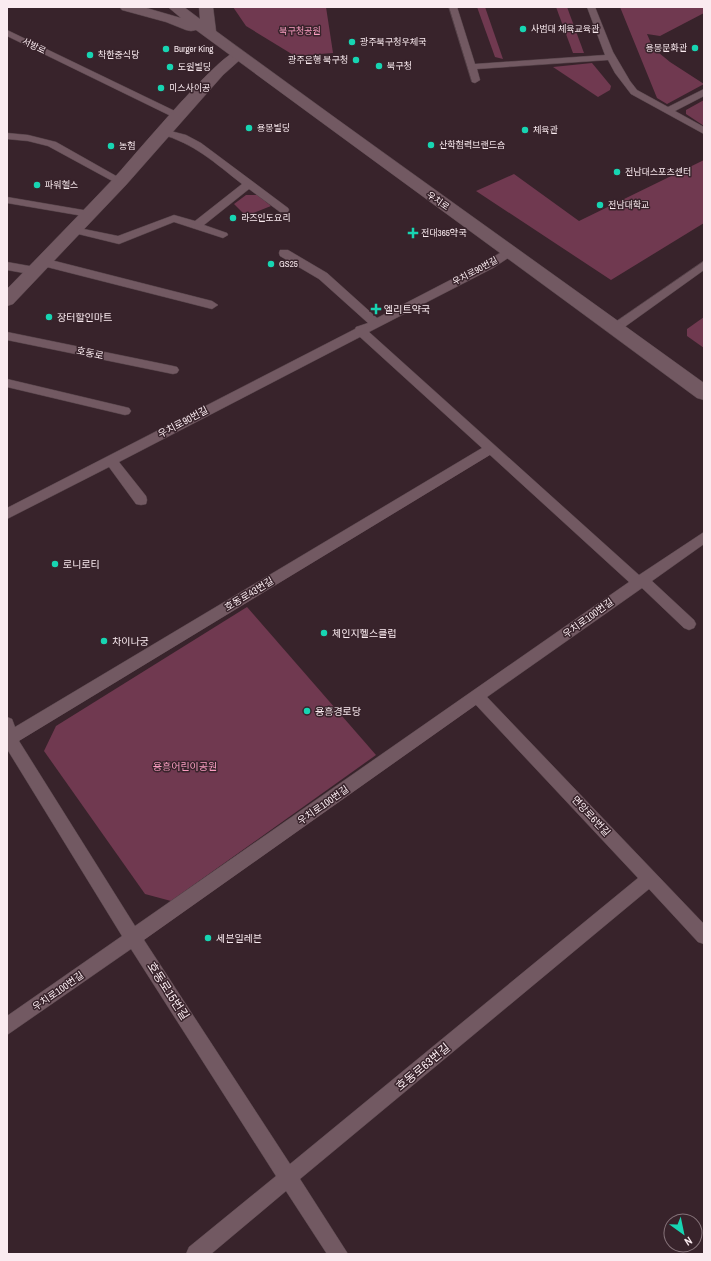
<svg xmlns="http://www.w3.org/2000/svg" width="711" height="1261" viewBox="0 0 711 1261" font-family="'Archivo Narrow','Noto Sans KR',sans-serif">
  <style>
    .green { fill: #703950 }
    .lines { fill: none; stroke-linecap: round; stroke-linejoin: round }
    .lane-casing { stroke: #544248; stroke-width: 1 }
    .street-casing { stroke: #544248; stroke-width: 1 }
    .secondary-casing { stroke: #544248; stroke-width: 1 }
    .lane { fill: #725962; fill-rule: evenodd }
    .street { fill: #725962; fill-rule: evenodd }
    .secondary { fill: #725962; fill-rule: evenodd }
    .poi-dot { fill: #17d5b2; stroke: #38232b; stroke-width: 1.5 }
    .labels { text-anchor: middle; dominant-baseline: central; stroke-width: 3; stroke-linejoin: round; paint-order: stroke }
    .far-poi-label { font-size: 9px; fill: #faebf0; stroke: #38232b; text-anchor: start }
    .far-park-label { font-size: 9px; fill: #fc9fc3; stroke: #38232b }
    .far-street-label { font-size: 9px; fill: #faebf0; stroke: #38232b }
    .poi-label { font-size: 10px; fill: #faebf0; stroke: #38232b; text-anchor: start }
    .street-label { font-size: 10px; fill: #faebf0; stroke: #38232b }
    .park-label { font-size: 10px; fill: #fc9fc3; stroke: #38232b }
    .near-street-label { font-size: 12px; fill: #faebf0; stroke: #38232b }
  </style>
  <rect width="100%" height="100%" fill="#38232b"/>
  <g class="green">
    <polygon points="233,7 326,7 333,53 295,56 246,26"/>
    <polygon points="477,7 485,7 503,59 495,57"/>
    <polygon points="556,7 567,7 584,53 573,53"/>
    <polygon points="620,7 704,7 704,13 660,36 647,34 653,48 670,62 704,84 667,104 657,98"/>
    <polygon points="592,63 611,86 610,90 598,97 553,67"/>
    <polygon points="704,100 704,126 686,114 686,110"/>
    <polygon points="704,160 704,223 611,280 476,191 514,174 579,221"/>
    <polygon points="246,195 258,195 271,206 246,216 234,204"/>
    <polygon points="704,317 704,348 687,336 687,329"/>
    <polygon points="247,607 376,755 171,901 145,894 44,751 56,726"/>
  </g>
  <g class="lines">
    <g class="lane-casing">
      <g id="lane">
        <polygon points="449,7 457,7 475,64 605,55 587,7 595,7 613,52 630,81 637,90 668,107 704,89 704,96 675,111 704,127 704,134 631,94 615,73 608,60 477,69 480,80 475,83 472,82"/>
        <polygon points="7,30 181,114 183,116 181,118 175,118 7,36"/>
        <path d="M 163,129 L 186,135 L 201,143 L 288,208 L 289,210 L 288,212 L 280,212 L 249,189 L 204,225 L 227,233 L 228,235 L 223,238 L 174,222 L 119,244 L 70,232 L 69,230 L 70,228 L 74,227 L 118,236 L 174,215 L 195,221 L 242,184 C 215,163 194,143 160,134 L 158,132 Z"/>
        <polygon points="7,133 28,135 56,142 125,181 124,183 116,183 48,146 28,141 7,139"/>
        <polygon points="7,197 89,211 94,214 89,217 7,203"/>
        <path d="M 510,247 L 515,251 L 514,254 L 493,268 L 369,332 L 639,575 L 704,532 L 704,544 L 652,581 L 694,620 L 696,624 L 694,628 L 689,630 L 684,628 L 642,588 L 487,697 L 704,924 L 704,944 L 698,942 L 649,889 L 300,1179 L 348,1254 L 327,1254 L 286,1191 L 211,1254 L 186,1254 L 189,1247 L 276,1176 L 131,949 L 7,1035 L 7,1016 L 122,936 L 7,749 L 7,717 L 12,719 L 15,727 L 482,448 L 360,337 L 119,462 L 146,496 L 147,500 L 146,504 L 141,505 L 136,504 L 109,467 L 7,519 L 7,508 L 355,329 L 356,327 L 368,323 L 319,279 L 280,256 L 279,253 L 280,250 L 288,250 L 327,273 L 377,318 L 485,262 ZM 490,455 L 629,582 L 135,926 L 19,741 ZM 476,705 L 638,878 L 290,1164 L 144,940 Z"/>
        <polygon points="43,258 212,301 218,305 212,309 39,265 38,262"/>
        <polygon points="704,261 704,270 619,331 611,331 609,328 611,325"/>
        <polygon points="7,262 35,267 41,271 35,275 7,270"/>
        <polygon points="7,332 173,366 177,367 179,370 177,373 173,374 7,340"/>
        <polygon points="7,379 125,407 129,408 131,411 129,414 125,415 7,387"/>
      </g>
    </g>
    <g class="street-casing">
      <path id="street" d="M 237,51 L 242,52 L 244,55 L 242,58 L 223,75 L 126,185 L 13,304 L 7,306 L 7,289 C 43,252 79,215 115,177 C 134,156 218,55 237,51 Z"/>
    </g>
    <g class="secondary-casing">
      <path id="secondary" d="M 120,7 L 143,7 L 181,18 L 168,7 L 184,7 L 200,19 L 199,7 L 213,7 L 216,31 C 378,150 541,265 704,383 L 704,400 L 697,398 C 531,275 363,153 196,30 L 191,31 L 186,30 L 166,22 L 122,10 Z"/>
    </g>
    <use href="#lane" class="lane"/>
    <use href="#street" class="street"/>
    <use href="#secondary" class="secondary"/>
  </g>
  <g class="poi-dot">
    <circle cx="523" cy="29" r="4"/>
    <circle cx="352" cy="42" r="4"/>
    <circle cx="695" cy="48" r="4"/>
    <circle cx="166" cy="49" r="4"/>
    <circle cx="90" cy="55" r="4"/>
    <circle cx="356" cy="60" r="4"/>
    <circle cx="379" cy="66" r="4"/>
    <circle cx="170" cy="67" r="4"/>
    <circle cx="161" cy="88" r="4"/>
    <circle cx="249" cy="128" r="4"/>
    <circle cx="525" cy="130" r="4"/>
    <circle cx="431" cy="145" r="4"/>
    <circle cx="111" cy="146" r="4"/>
    <circle cx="617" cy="172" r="4"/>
    <circle cx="37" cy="185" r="4"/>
    <circle cx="600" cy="205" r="4"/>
    <circle cx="233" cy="218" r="4"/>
    <path d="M411 227h4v4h4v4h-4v4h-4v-4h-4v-4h4z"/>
    <circle cx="271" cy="264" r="4"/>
    <path d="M374 303h4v4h4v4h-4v4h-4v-4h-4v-4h4z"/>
    <circle cx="49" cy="317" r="4"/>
    <circle cx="55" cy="564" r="4"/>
    <circle cx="324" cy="633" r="4"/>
    <circle cx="104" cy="641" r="4"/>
    <circle cx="307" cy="711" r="4"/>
    <circle cx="208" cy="938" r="4"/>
  </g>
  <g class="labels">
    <g class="far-poi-label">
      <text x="531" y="29">사범대 체육교육관</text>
      <text x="360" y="42">광주북구청우체국</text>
      <text x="687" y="48" text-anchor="end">용봉문화관</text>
      <text x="174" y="49">Burger King</text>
      <text x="98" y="55">착한중식당</text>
      <text x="348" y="60" text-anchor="end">광주은행 북구청</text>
      <text x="387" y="66">북구청</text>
      <text x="178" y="67">도원빌딩</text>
      <text x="169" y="88">미스사이공</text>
      <text x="257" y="128">용봉빌딩</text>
      <text x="533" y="130">체육관</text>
      <text x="439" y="145">산학협력브랜드숍</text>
      <text x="119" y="146">농협</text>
      <text x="625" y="172">전남대스포츠센터</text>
      <text x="45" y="185">파워헬스</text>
      <text x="608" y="205">전남대학교</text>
      <text x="241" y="218">라즈인도요리</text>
      <text x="421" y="233">전대365약국</text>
      <text x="279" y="264">GS25</text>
    </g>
    <g class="far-park-label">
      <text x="300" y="31">북구청공원</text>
    </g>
    <g class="far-street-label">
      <text transform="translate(34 46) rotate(26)">서방로</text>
      <text transform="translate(438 201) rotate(35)">우치로</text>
      <text transform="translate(475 271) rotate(-28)">우치로90번길</text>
    </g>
    <g class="poi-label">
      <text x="384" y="309">엘리트약국</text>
      <text x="57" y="317">장터할인마트</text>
      <text x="63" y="564">로니로티</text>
      <text x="332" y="633">체인지헬스클럽</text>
      <text x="112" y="641">차이나궁</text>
      <text x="315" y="711">용흥경로당</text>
      <text x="216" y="938">세븐일레븐</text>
    </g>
    <g class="street-label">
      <text transform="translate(90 353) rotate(12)">호동로</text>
      <text transform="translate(183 422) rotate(-28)">우치로90번길</text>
      <text transform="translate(249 594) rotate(-31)">호동로43번길</text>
      <text transform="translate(588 618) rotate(-36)">우치로100번길</text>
      <text transform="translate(323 805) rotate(-35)">우치로100번길</text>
      <text transform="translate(591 816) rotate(47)">면앙로6번길</text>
      <text transform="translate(58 991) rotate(-35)">우치로100번길</text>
    </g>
    <g class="park-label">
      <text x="185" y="766">용흥어린이공원</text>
    </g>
    <g class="near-street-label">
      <text transform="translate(168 991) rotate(57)">호동로15번길</text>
      <text transform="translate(423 1067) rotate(-40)">호동로63번길</text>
    </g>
  </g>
  <rect width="711" height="1261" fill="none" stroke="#faebf0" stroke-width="16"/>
  <g transform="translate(683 1233) rotate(147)"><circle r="19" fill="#38232b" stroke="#86737a"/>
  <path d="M0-3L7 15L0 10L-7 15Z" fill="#17d5b2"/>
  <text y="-6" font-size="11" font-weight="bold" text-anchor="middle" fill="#faebf0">N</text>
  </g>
</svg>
